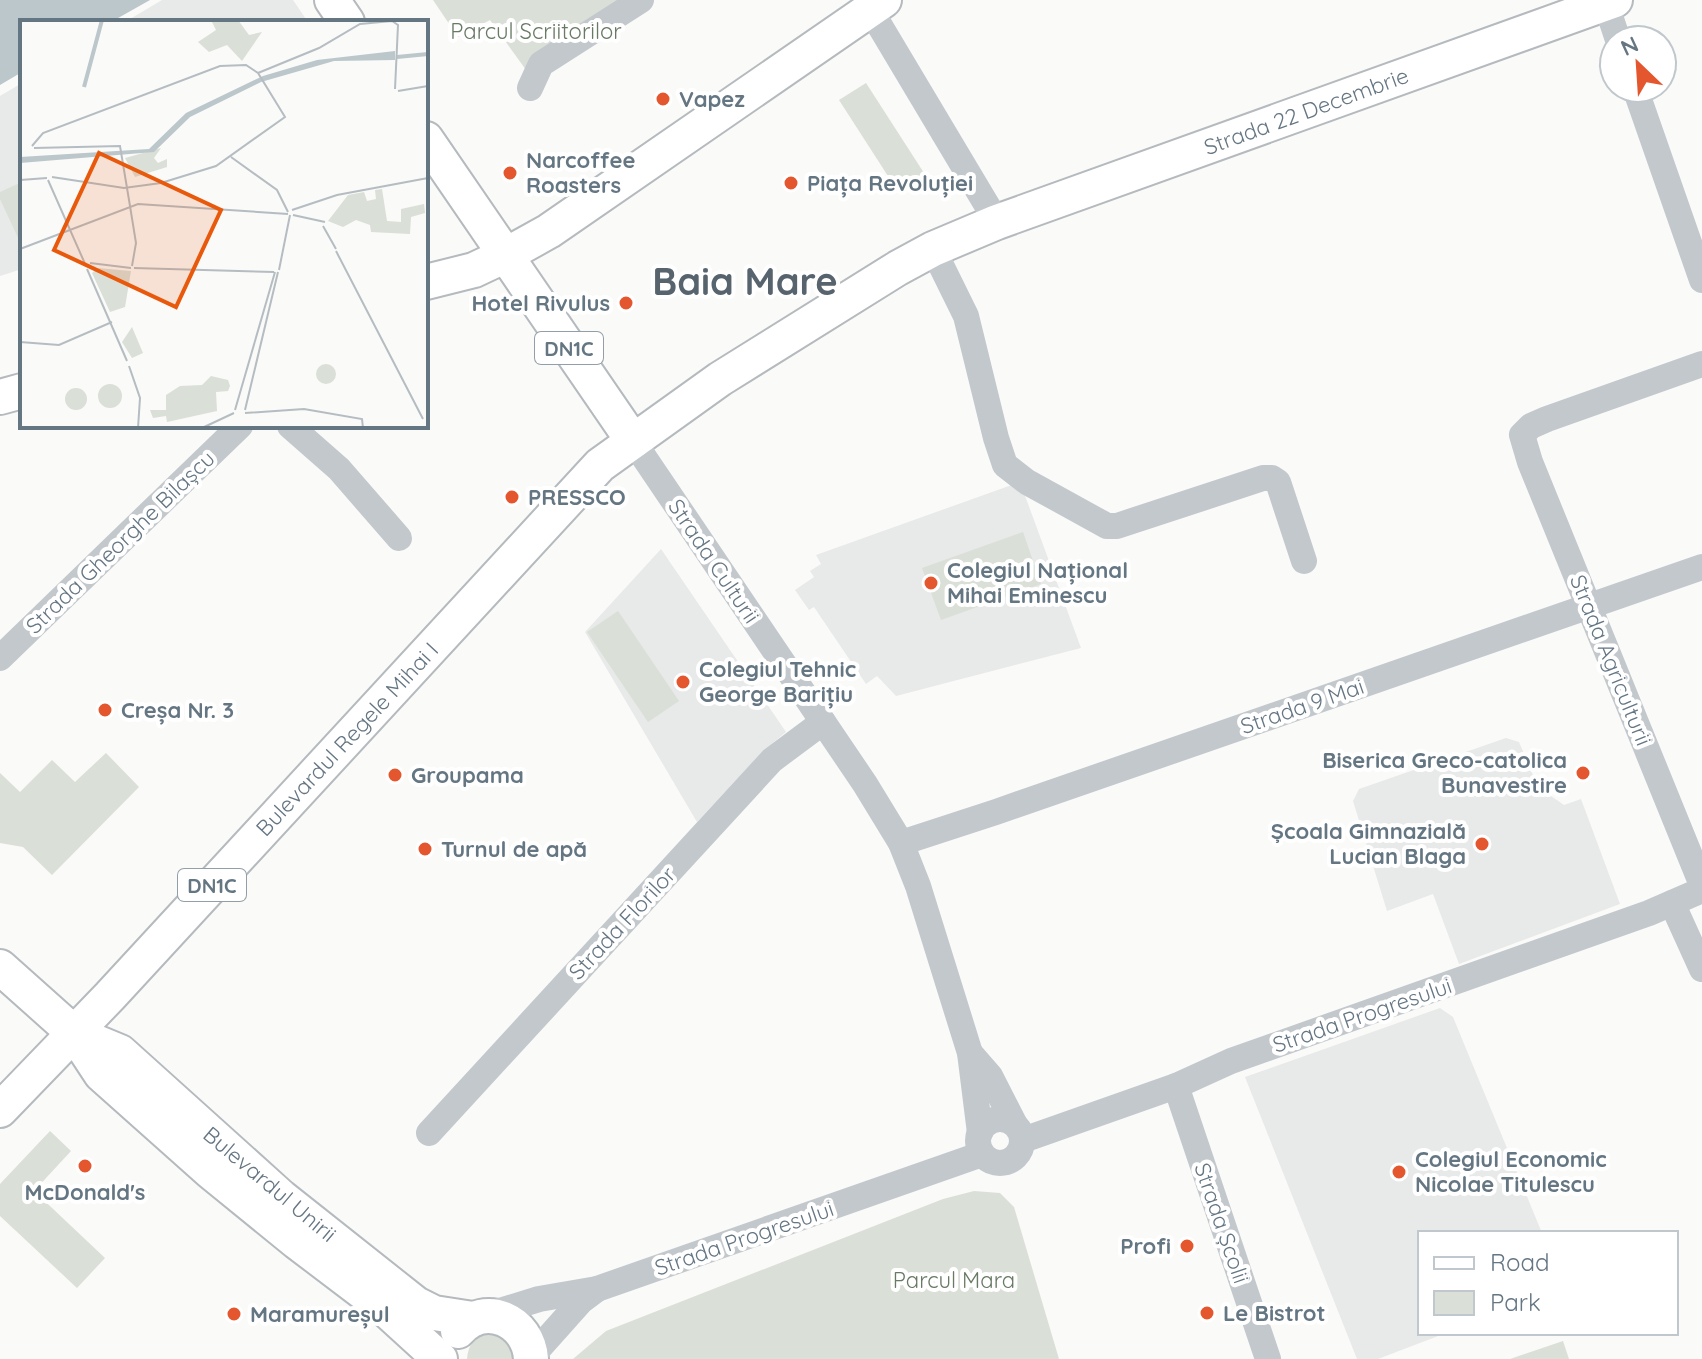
<svg xmlns="http://www.w3.org/2000/svg" width="1702" height="1359" viewBox="0 0 1702 1359" font-family="Quicksand,sans-serif">
  <style>
    .built { fill: #e8e9e9 }
    .green { fill: #dadfd7 }
    .water { fill: #bbc7cb }
    .lines { fill: none; stroke-linecap: round; stroke-linejoin: round }
    .major-casing { stroke: #b5babe; stroke-width: 38 }
    .minor { stroke: #c3c8cc; stroke-width: 26 }
    .major { stroke: #fff; stroke-width: 34 }
    .poi-dot { fill: #e4572e; stroke: #fff; stroke-width: 3 }
    .labels { text-anchor: middle; dominant-baseline: central; stroke-width: 8; stroke-linejoin: round; paint-order: stroke }
    .shield { fill: #fff; stroke: #939fa8; stroke-width: 2 }
    .shield-label { font-size: 20px; font-weight: bold; fill: #657683 }
    .park-label { font-size: 22px; fill: #687a64; stroke: #fff }
    .poi-label { font-size: 22px; font-weight: bold; fill: #657683; stroke: #fff; text-anchor: start }
    .street-label { font-size: 22px; fill: #657683; stroke: #fff }
    .town-label { font-size: 38px; font-weight: bold; fill: #57646e; stroke: #fff }
    .inset-river { fill: none; stroke: #bbc7cb; stroke-width: 4 }
    .inset-road { fill: none; stroke: #b5bdc2; stroke-width: 2 }
    .view { fill: #e8590c; fill-opacity: 0.15; stroke: #e8590c; stroke-width: 4 }
    .inset-edge { fill: none; stroke: #657683; stroke-width: 4 }
  </style>
  <rect width="100%" height="100%" fill="#fafaf8"/>
  <g class="built">
    <polygon points="162,0 293,0 308,22 125,22"/>
    <polygon points="22,83 22,269 0,276 0,96"/>
    <polygon points="1020,482 1081,648 896,696 877,676 866,684 814,607 809,610 795,590 814,577 810,571 821,564 816,555"/>
    <polygon points="661,549 786,732 763,751 697,822 585,632"/>
    <polygon points="1506,738 1519,742 1538,787 1564,805 1581,799 1620,904 1459,964 1433,894 1387,911 1353,801 1359,789"/>
    <polygon points="1440,1008 1453,1017 1542,1233 1420,1233 1420,1333 1446,1333 1378,1359 1357,1359 1245,1077"/>
  </g>
  <g class="green">
    <polygon points="433,0 641,0 534,81 490,20 458,37"/>
    <polygon points="866,83 924,173 897,190 839,100"/>
    <polygon points="22,182 22,241 20,242 0,199 0,192"/>
    <polygon points="1023,532 1041,584 941,620 922,568"/>
    <polygon points="618,611 679,701 648,722 587,632"/>
    <polygon points="106,753 139,787 52,875 23,847 0,843 0,773 20,792 52,760 75,782"/>
    <polygon points="50,1131 71,1151 34,1191 105,1258 77,1288 0,1216 0,1184"/>
    <polygon points="974,1191 1000,1193 1014,1207 1059,1359 573,1359 606,1331 943,1199"/>
    <path d="M 490,1333 C 504,1335 513,1345 514,1359 L 467,1359 C 468,1344 475,1336 490,1333 Z"/>
    <polygon points="1563,1341 1569,1359 1510,1359"/>
  </g>
  <polygon class="water" points="0,0 150,0 111,22 22,22 22,72 0,85"/>
  <g class="lines">
    <g class="major-casing">
      <g id="major">
        <polyline points="332,0 347,22"/>
        <polyline points="426,139 633,441"/>
        <polyline points="426,282 474,270 506,255 549,231 884,0"/>
        <polyline points="0,397 22,391"/>
        <polyline points="0,967 74,1033 101,1074 211,1172 297,1242 384,1308 440,1359"/>
        <polyline points="74,1033 120,1052 281,1197 416,1304 434,1313 473,1319"/>
        <polyline points="0,1110 110,996 600,465 720,379 898,268 933,249 997,222 1615,0"/>
        <path d="M 458,1331 C 485,1300 529,1321 531,1359"/>
      </g>
    </g>
    <g class="minor">
      <polyline points="1612,0 1610,16 1618,40"/>
      <polyline points="871,11 997,222"/>
      <polyline points="530,88 541,64 641,0"/>
      <polyline points="1635,88 1702,280"/>
      <polyline points="933,249 966,316 996,438 1005,465 1027,482 1107,526 1117,526 1263,478 1272,478 1278,482 1304,561"/>
      <polyline points="1702,364 1547,419 1531,426 1522,435 1530,462 1702,885"/>
      <polyline points="290,426 339,469 399,538"/>
      <polyline points="633,441 865,784 901,843 918,886 970,1053 980,1133"/>
      <polyline points="0,658 240,426"/>
      <polyline points="901,843 996,812 1702,567"/>
      <polyline points="1672,903 1702,969"/>
      <polyline points="970,1053 990,1076 1014,1123"/>
      <polyline points="1176,1086 1268,1359"/>
      <circle cx="1000" cy="1141" r="22"/>
      <polyline points="429,1133 772,760 823,722"/>
      <polyline points="1023,1140 1176,1086 1231,1061 1649,913 1702,890"/>
      <polyline points="484,1316 539,1299 597,1289 982,1154"/>
      <polyline points="532,1356 581,1301 597,1289"/>
    </g>
    <use href="#major" class="major"/>
  </g>
  <g class="poi-dot">
    <circle cx="663" cy="99" r="8"/>
    <circle cx="510" cy="173" r="8"/>
    <circle cx="791" cy="183" r="8"/>
    <circle cx="626" cy="303" r="8"/>
    <circle cx="512" cy="497" r="8"/>
    <circle cx="931" cy="583" r="8"/>
    <circle cx="683" cy="682" r="8"/>
    <circle cx="105" cy="710" r="8"/>
    <circle cx="1583" cy="773" r="8"/>
    <circle cx="395" cy="775" r="8"/>
    <circle cx="1482" cy="844" r="8"/>
    <circle cx="425" cy="849" r="8"/>
    <circle cx="85" cy="1166" r="8"/>
    <circle cx="1399" cy="1172" r="8"/>
    <circle cx="1187" cy="1246" r="8"/>
    <circle cx="1207" cy="1313" r="8"/>
    <circle cx="234" cy="1314" r="8"/>
  </g>
  <g class="labels">
    <g class="shield">
      <rect x="535" y="332" width="68" height="32" rx="6"/>
      <rect x="178" y="869" width="68" height="32" rx="6"/>
    </g>
    <g class="shield-label">
      <text x="569" y="348">DN1C</text>
      <text x="212" y="885">DN1C</text>
    </g>
    <g class="park-label">
      <text x="536" y="31">Parcul Scriitorilor</text>
      <text x="954" y="1280">Parcul Mara</text>
    </g>
    <g class="poi-label">
      <text x="679" y="99">Vapez</text>
      <text x="526" y="160">Narcoffee<tspan x="526" dy="25">Roasters</tspan></text>
      <text x="807" y="183">Piața Revoluției</text>
      <text x="610" y="303" text-anchor="end">Hotel Rivulus</text>
      <text x="528" y="497">PRESSCO</text>
      <text x="947" y="570">Colegiul Național<tspan x="947" dy="25">Mihai Eminescu</tspan></text>
      <text x="699" y="669">Colegiul Tehnic<tspan x="699" dy="25">George Barițiu</tspan></text>
      <text x="121" y="710">Creșa Nr. 3</text>
      <text x="1567" y="760" text-anchor="end">Biserica Greco-catolica<tspan x="1567" dy="25">Bunavestire</tspan></text>
      <text x="411" y="775">Groupama</text>
      <text x="1466" y="831" text-anchor="end">Școala Gimnazială<tspan x="1466" dy="25">Lucian Blaga</tspan></text>
      <text x="441" y="849">Turnul de apă</text>
      <text x="1415" y="1159">Colegiul Economic<tspan x="1415" dy="25">Nicolae Titulescu</tspan></text>
      <text x="85" y="1192" text-anchor="middle">McDonald's</text>
      <text x="1171" y="1246" text-anchor="end">Profi</text>
      <text x="1223" y="1313">Le Bistrot</text>
      <text x="250" y="1314">Maramureșul</text>
    </g>
    <g class="street-label">
      <text transform="translate(1306 111) rotate(-20)">Strada 22 Decembrie</text>
      <text transform="translate(120 542) rotate(-44)">Strada Gheorghe Bilașcu</text>
      <text transform="translate(714 561) rotate(56)">Strada Culturii</text>
      <text transform="translate(1611 660) rotate(68)">Strada Agriculturii</text>
      <text transform="translate(1302 706) rotate(-19)">Strada 9 Mai</text>
      <text transform="translate(347 739) rotate(-47)">Bulevardul Regele Mihai I</text>
      <text transform="translate(622 923) rotate(-47)">Strada Florilor</text>
      <text transform="translate(1362 1015) rotate(-19)">Strada Progresului</text>
      <text transform="translate(270 1184) rotate(40)">Bulevardul Unirii</text>
      <text transform="translate(1222 1223) rotate(71)">Strada Școlii</text>
      <text transform="translate(744 1238) rotate(-19)">Strada Progresului</text>
    </g>
    <g class="town-label">
      <text x="745" y="281">Baia Mare</text>
    </g>
  </g>
  <g transform="translate(20 20)">
    <rect width="408" height="408" fill="#fafaf8"/>
    <path d="M 191,0 L 218,0 L 229,15 L 242,12 L 222,41 L 207,25 L 189,32 L 178,22 L 196,10 ZM 141,128 L 134,138 L 138,143 L 147,139 L 147,147 L 115,157 L 105,138 ZM 362,169 L 367,201 L 381,202 L 381,189 L 404,184 L 405,193 L 391,197 L 390,214 L 351,212 L 350,205 L 336,200 L 323,207 L 308,201 L 328,175 L 344,172 L 347,181 L 356,179 L 355,170 ZM 78,248 L 111,251 L 105,287 L 90,292 L 72,253 ZM 112,307 L 123,333 L 112,338 L 102,322 ZM296 354a10 10 0 1 1 20 0a10 10 0 1 1-20 0ZM 191,356 L 208,360 L 210,366 L 208,371 L 196,372 L 197,391 L 147,402 L 146,396 L 133,398 L 130,390 L 146,390 L 146,375 L 160,366 L 182,365 ZM78 376a12 12 0 1 1 24 0a12 12 0 1 1-24 0ZM45 379a11 11 0 1 1 22 0a11 11 0 1 1-22 0Z" fill="#dadfd7"/>
    <path d="M 375,31 L 375,40 L 314,41 L 241,62 L 170,97 L 134,132 L 0,143 L 0,137 L 129,129 L 166,93 L 243,56 L 297,40 Z" fill="#bbc7cb"/>
    <path class="inset-river" d="M 377,37 L 408,34M 64,67 L 82,0"/>
    <path class="inset-road" d="M 238,53 L 299,28 L 340,4 L 372,1 L 378,5 L 375,69M 378,71 L 408,66M 12,126 L 23,113 L 200,46 L 226,45 L 238,53 L 265,97 L 196,146 L 141,163 L 104,168 L 32,157M 14,128 L 100,126 L 110,186M 211,137 L 257,170 L 268,192M 0,160 L 27,158M 28,160 L 66,246M 110,186 L 116,223 L 112,246M 272,190 L 317,175 L 408,158M 273,195 L 305,202M 303,206 L 316,229M 0,229 L 118,184 L 268,194M 316,231 L 403,399M 70,243 L 111,248M 114,248 L 254,252M 67,249 L 107,341M 259,250 L 270,195M 0,322 L 39,325 L 92,302M 109,346 L 120,378 L 118,408M 215,390 L 255,252M 225,390 L 258,252M 225,393 L 284,389 L 342,399 L 343,408M 182,408 L 214,393"/>
    <path class="view" d="M 79,133 L 201,190 L 156,287 L 34,230 Z"/>
    <rect width="408" height="408" class="inset-edge"/>
  </g>
  <rect x="1418" y="1231" width="260" height="104" fill="#ffffff" stroke="#c1c8cd" stroke-width="2"/>
  <rect x="1434" y="1257" width="40" height="12" fill="#ffffff" stroke="#c1c8cd" stroke-width="2"/>
  <text x="1490" y="1271" font-size="24" fill="#657683">Road</text>
  <rect x="1434" y="1291" width="40" height="24" fill="#dadfd7" stroke="#c1c8cd" stroke-width="2"/>
  <text x="1490" y="1311" font-size="24" fill="#657683">Park</text>
  <g transform="translate(1638 64) rotate(335)"><circle r="38" fill="#ffffff" stroke="#c1c8cd" stroke-width="2"/>
  <path d="M0-6L14 30L0 20L-14 30Z" fill="#e4572e"/>
  <text y="-12" font-size="22" font-weight="bold" text-anchor="middle" fill="#657683">N</text>
  </g>
</svg>
